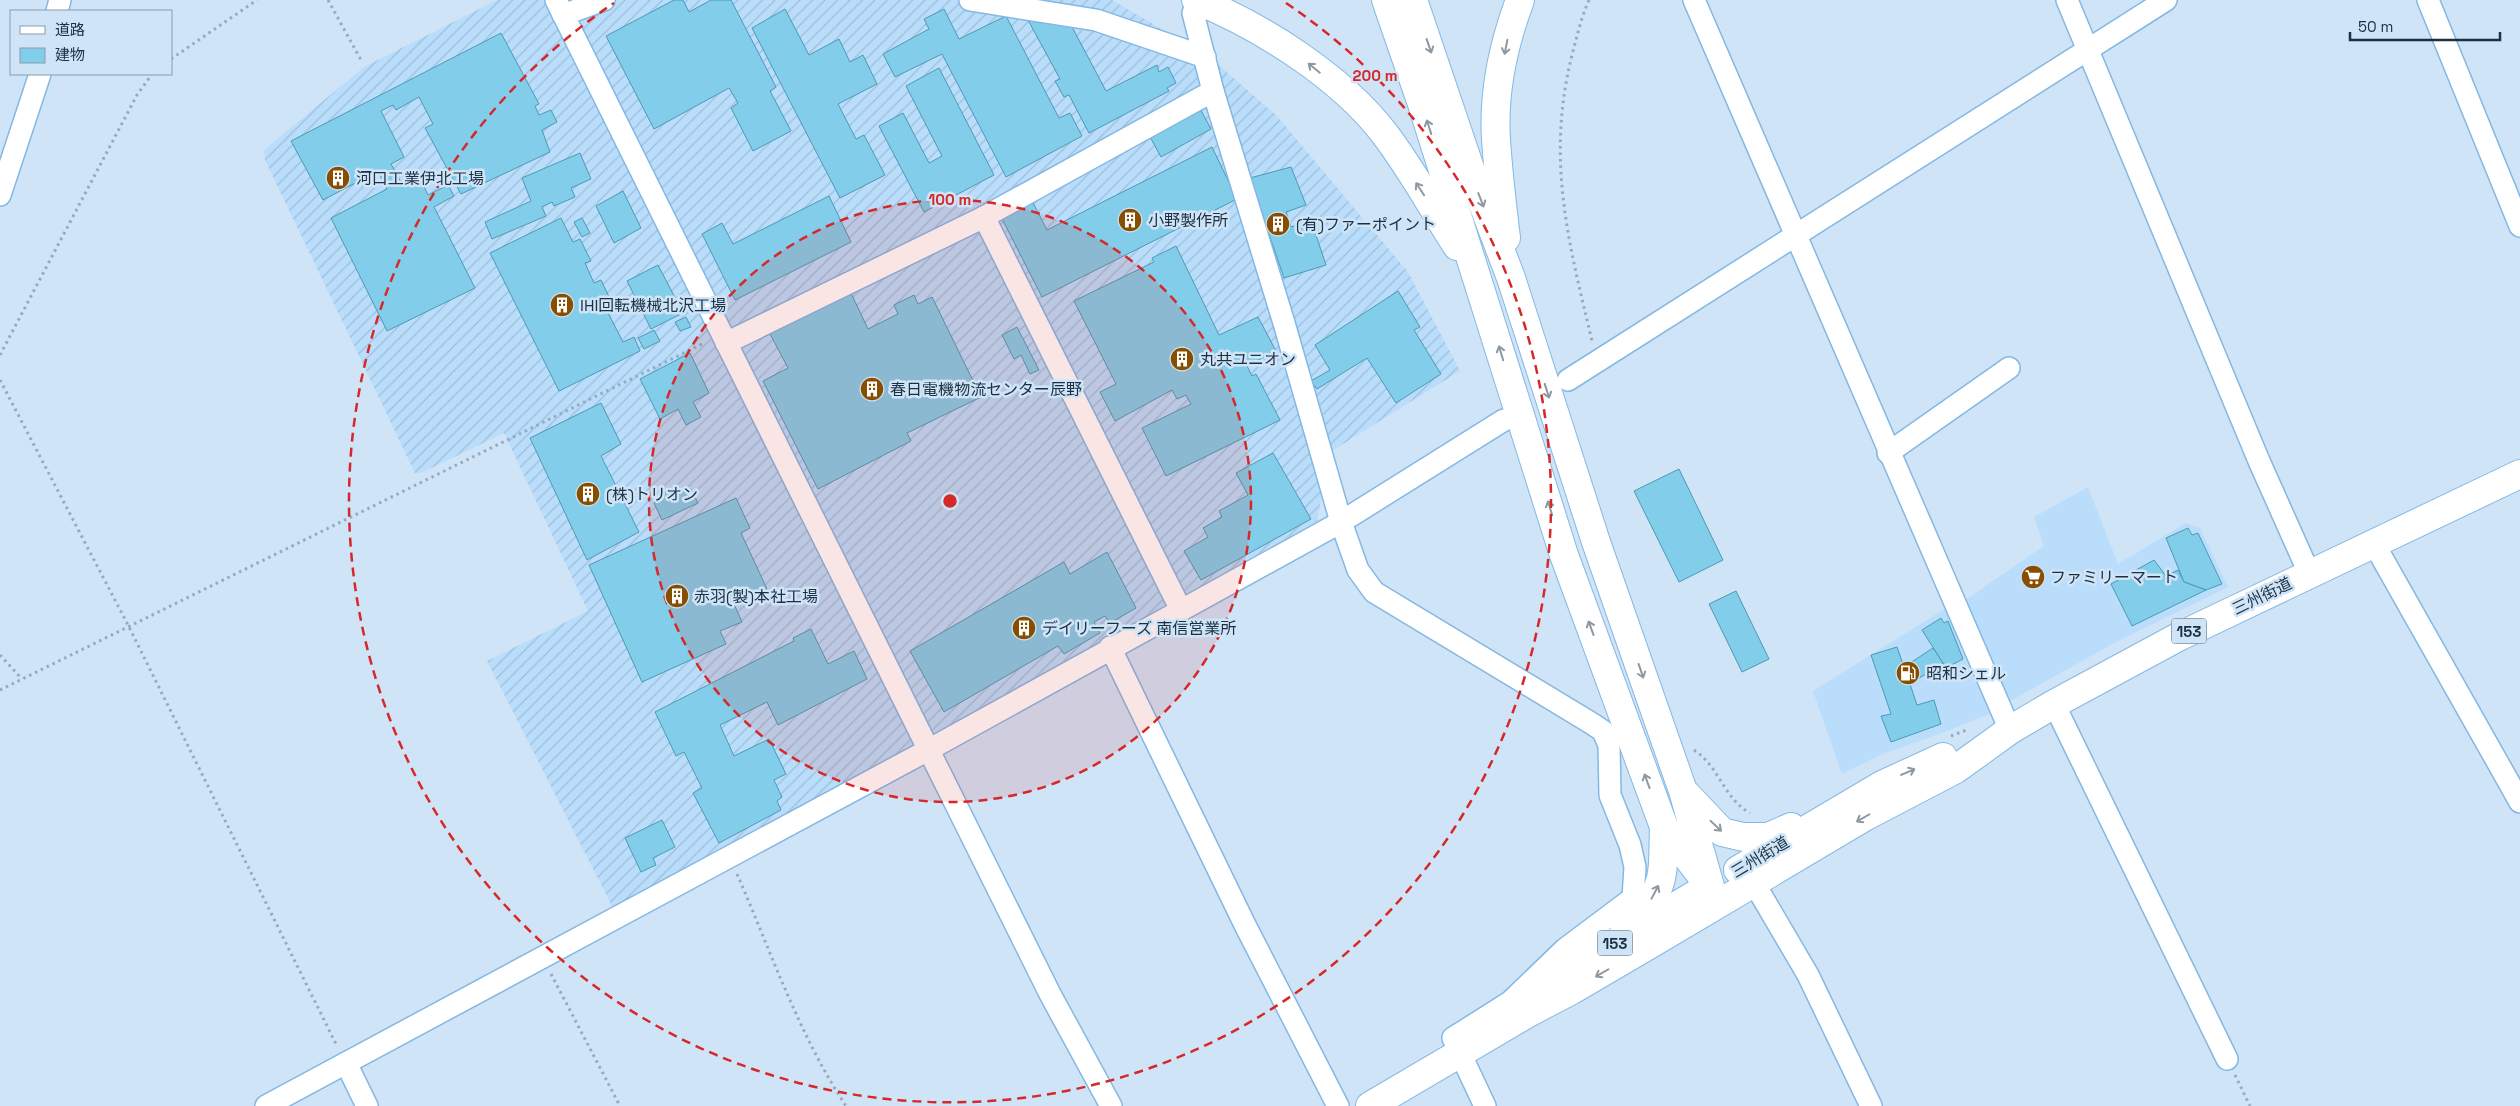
<svg xmlns="http://www.w3.org/2000/svg" width="2520" height="1106" viewBox="0 0 2520 1106" font-family="'Space Grotesk','Noto Sans JP',sans-serif">
  <style>
    .built { fill: #b9ddfb }
    .industrial { fill: url(#industrial-furrows) }
    .building { fill: #82cdea; stroke: #4d99b4 }
    .lines { fill: none; stroke-linecap: round; stroke-linejoin: round }
    .minor-casing { stroke: #83b8e4; stroke-width: 24 }
    .highway-casing { stroke: #83b8e4; stroke-width: 30 }
    .path { stroke: #95aabd; stroke-width: 3; stroke-dasharray: 2.5 4; stroke-linecap: butt }
    .minor { stroke: #fff; stroke-width: 21 }
    .highway { stroke: #fff; stroke-width: 28 }
    .oneway { stroke: #8d98a0 }
    .ring { fill: none; stroke: #d62828; stroke-width: 2.5; stroke-dasharray: 9 6 }
    .labels { text-anchor: middle; dominant-baseline: central; stroke-width: 5; stroke-linejoin: round; paint-order: stroke }
    .shield { fill: #cfe4f7; stroke: #516778; stroke-width: 1 }
    .shield-label { font-size: 15px; font-weight: bold; fill: #1b3142 }
    .poi-label { font-size: 16px; fill: #1b3142; stroke: #cfe4f7; text-anchor: start }
    .street-label { font-size: 16px; fill: #1b3142; stroke: #cfe4f7 }
    .centre { fill: #d62828; stroke: #cfe4f7; stroke-width: 2.5 }
    .ring-label { font-size: 15px; text-anchor: middle; font-weight: bold; fill: #d62828; stroke: #cfe4f7; stroke-width: 5; stroke-linejoin: round; paint-order: stroke }
  </style>
  <defs>
    <pattern id="industrial-furrows" width="10" height="10" patternUnits="userSpaceOnUse" patternTransform="scale(1.25)"><rect width="10" height="10" fill="#b9ddfb"/><path d="M-1 1l2-2M0 10L10 0M9 11l2-2" fill="none" stroke="#9ebed8"/></pattern>
  </defs>
  <rect width="100%" height="100%" fill="#cfe4f7"/>
  <g class="built">
    <polygon points="2088,487 2118,564 2186,523 2200,528 2228,587 2114,643 2007,703 1958,605 2044,546 2034,517"/>
    <polygon points="1946,608 1991,713 1945,732 1885,753 1842,774 1813,691"/>
  </g>
  <polygon class="industrial" points="497,0 1112,0 1208,56 1276,115 1408,272 1460,371 1330,452 1317,521 963,720 613,908 487,661 588,611 504,433 421,473 415,473 265,160 264,150 364,67"/>
  <g class="building">
    <polygon points="674,0 683,0 689,12 711,0 731,0 776,87 770,91 791,131 753,151 731,108 738,103 729,88 654,129 606,36"/>
    <polygon points="785,9 809,55 839,39 850,62 863,55 877,84 838,104 856,139 864,135 885,175 840,198 752,28"/>
    <polygon points="944,9 959,39 1006,16 1059,118 1070,113 1082,136 1006,177 942,54 895,77 883,54 929,29 924,19"/>
    <polygon points="1028,20 1071,25 1106,91 1157,65 1159,72 1168,67 1176,83 1167,88 1169,91 1089,133 1069,95 1064,97 1055,81 1060,79"/>
    <polygon points="501,33 539,104 535,106 539,115 551,110 557,122 542,130 550,152 461,194 425,128 433,124 419,97 396,110 393,105 381,111 404,157 391,164 401,182 418,174 428,195 448,185 454,196 434,207 475,288 387,331 331,218 387,189 378,171 323,200 291,141"/>
    <polygon points="939,68 994,175 924,212 879,126 903,113 929,163 942,156 906,86"/>
    <polygon points="1198,105 1211,129 1161,157 1148,133"/>
    <polygon points="1212,147 1237,199 1042,297 998,211 1029,195 1047,230"/>
    <polygon points="580,153 591,179 571,188 575,197 554,206 552,202 542,207 546,216 492,239 485,222 531,201 522,178"/>
    <polygon points="1291,167 1306,205 1286,212 1291,227 1311,220 1326,265 1284,278 1250,178"/>
    <polygon points="623,191 641,228 614,243 596,206"/>
    <polygon points="829,196 851,242 735,300 702,234 722,223 733,244"/>
    <polygon points="561,218 573,242 580,239 591,261 585,263 594,283 601,280 612,303 605,307 623,342 634,337 640,351 559,391 490,253"/>
    <polygon points="582,218 590,233 582,237 574,222"/>
    <polygon points="1176,246 1219,335 1258,317 1276,351 1247,366 1252,376 1256,374 1280,420 1166,476 1142,428 1191,404 1186,395 1177,399 1172,390 1115,421 1100,392 1116,384 1074,301 1154,262 1152,258"/>
    <polygon points="658,265 683,313 651,329 627,281"/>
    <polygon points="850,291 868,329 898,314 894,305 914,295 918,304 932,297 981,397 907,433 911,441 818,489 763,381 788,368 769,332"/>
    <polygon points="1398,291 1420,327 1414,330 1441,374 1396,403 1367,358 1317,389 1311,381 1330,370 1315,345"/>
    <polygon points="686,317 691,327 680,331 675,322"/>
    <polygon points="1017,327 1039,370 1030,374 1021,355 1014,359 1002,335"/>
    <polygon points="654,330 660,341 644,349 638,338"/>
    <polygon points="690,353 709,393 693,402 701,417 686,425 678,409 660,419 640,379"/>
    <polygon points="601,403 621,444 601,456 639,532 587,560 530,438"/>
    <polygon points="1273,453 1311,519 1201,580 1184,551 1208,537 1203,528 1222,517 1219,511 1248,495 1236,473"/>
    <polygon points="1679,469 1723,560 1679,582 1634,491"/>
    <polygon points="676,487 679,494 691,489 698,503 662,520 654,503 663,498 662,494"/>
    <polygon points="736,498 750,528 741,533 767,589 734,604 742,622 720,631 726,644 642,682 589,565"/>
    <polygon points="2188,528 2192,535 2198,533 2222,584 2206,590 2184,582 2166,538"/>
    <polygon points="1107,552 1136,608 1110,623 1105,616 1094,622 1100,633 1064,654 1058,646 944,712 910,651 1064,562 1070,574"/>
    <polygon points="2154,560 2166,576 2178,570 2184,582 2206,590 2132,626 2111,584"/>
    <polygon points="1736,591 1769,659 1742,672 1709,604"/>
    <polygon points="1941,618 1944,623 1948,621 1963,659 1946,668 1922,630"/>
    <polygon points="811,629 828,664 854,651 867,679 778,725 767,702 720,725 734,756 769,739 786,774 774,780 782,797 777,801 781,810 719,843 693,793 702,788 684,752 676,756 655,712 794,641 793,638"/>
    <polygon points="1897,647 1904,667 1933,648 1943,663 1910,684 1917,705 1934,700 1941,724 1891,742 1881,716 1891,714 1871,655"/>
    <polygon points="662,820 675,847 653,858 656,865 641,872 625,838"/>
  </g>
  <g class="lines">
    <g class="minor-casing">
      <g id="minor">
        <polyline points="556,0 1050,994 1111,1106"/>
        <polyline points="970,0 1096,20 1205,57"/>
        <polyline points="1694,0 2010,730"/>
        <polyline points="2067,0 2259,461 2309,573"/>
        <polyline points="2428,0 2520,226"/>
        <polyline points="57,11 60,0"/>
        <polyline points="563,15 604,0"/>
        <polyline points="1213,91 1284,323 1341,522 1358,570 1374,592 1591,723 1603,731 1609,745 1610,795 1630,845 1635,867 1633,898 1565,949 1510,1002 1453,1038 1485,1106"/>
        <polyline points="0,195 40,74"/>
        <polyline points="984,217 1213,91 1193,13"/>
        <polyline points="726,343 984,217 1180,608"/>
        <polyline points="1568,380 2166,0"/>
        <polyline points="1888,453 2009,368"/>
        <polyline points="2373,542 2520,802"/>
        <polyline points="1110,647 1245,925 1338,1106"/>
        <polyline points="2054,704 2227,1059"/>
        <polyline points="1747,871 1808,975 1871,1106"/>
        <polyline points="346,1063 367,1106"/>
        <polyline points="266,1106 930,749 1341,522 1504,420"/>
      </g>
    </g>
    <g class="highway-casing">
      <g id="highway">
        <path d="M 1196,0 C 1261,26 1341,77 1384,133 C 1411,168 1433,209 1457,246"/>
        <polyline points="1386,0 1422,104 1564,555 1664,827 1704,879"/>
        <polyline points="1413,0 1475,183 1511,278 1596,542 1683,791 1710,886 1697,909 1689,915"/>
        <path d="M 1506,238 C 1502,205 1498,172 1496,139 C 1493,92 1504,43 1520,0"/>
        <polyline points="1686,794 1722,832 1743,837 1768,837 1791,827"/>
        <polyline points="1738,870 1882,785 1943,757"/>
        <path d="M 1624,923 C 1669,892 1662,876 1664,827"/>
        <polyline points="1541,999 1567,971 1703,890"/>
        <polyline points="1370,1106 1530,1012 1572,990 1659,939 1866,816 1956,769 2010,730 2054,704 2180,636 2520,474"/>
      </g>
    </g>
    <g class="path">
      <polyline points="328,0 361,60"/>
      <path d="M 1589,0 C 1581,18 1577,36 1572,55 C 1546,159 1568,240 1592,341"/>
      <polyline points="171,59 257,0"/>
      <polyline points="0,355 137,95 152,74"/>
      <polyline points="0,380 128,625 337,1046"/>
      <polyline points="0,655 22,679"/>
      <polyline points="0,690 704,343"/>
      <polyline points="1951,736 1969,729"/>
      <path d="M 1694,750 C 1719,766 1724,799 1750,813"/>
      <path d="M 737,874 C 771,952 799,1035 846,1106"/>
      <polyline points="551,974 620,1106"/>
      <polyline points="2235,1075 2250,1106"/>
    </g>
    <use href="#minor" class="minor"/>
    <use href="#highway" class="highway"/>
  </g>
  <defs><path id="oneway-shaft" d="M-6 0H5M1.5-3L5.5 0L1.5 3" fill="none" stroke-width="1.6" stroke-linecap="round" stroke-linejoin="round" transform="scale(1.25)"/></defs>
  <g class="oneway">
    <use href="#oneway-shaft" transform="translate(1429 46) rotate(71)"/>
    <use href="#oneway-shaft" transform="translate(1506 47) rotate(101)"/>
    <use href="#oneway-shaft" transform="translate(1314 68) rotate(-141)"/>
    <use href="#oneway-shaft" transform="translate(1429 127) rotate(-108)"/>
    <use href="#oneway-shaft" transform="translate(1420 189) rotate(-123)"/>
    <use href="#oneway-shaft" transform="translate(1481 200) rotate(69)"/>
    <use href="#oneway-shaft" transform="translate(1501 353) rotate(-107)"/>
    <use href="#oneway-shaft" transform="translate(1547 391) rotate(72)"/>
    <use href="#oneway-shaft" transform="translate(1550 508) rotate(-107)"/>
    <use href="#oneway-shaft" transform="translate(1591 628) rotate(-110)"/>
    <use href="#oneway-shaft" transform="translate(1641 671) rotate(71)"/>
    <use href="#oneway-shaft" transform="translate(1908 772) rotate(-23)"/>
    <use href="#oneway-shaft" transform="translate(1647 781) rotate(-110)"/>
    <use href="#oneway-shaft" transform="translate(1863 818) rotate(150)"/>
    <use href="#oneway-shaft" transform="translate(1716 826) rotate(43)"/>
    <use href="#oneway-shaft" transform="translate(1655 892) rotate(-62)"/>
    <use href="#oneway-shaft" transform="translate(1602 973) rotate(150)"/>
  </g>
  <circle cx="950" cy="501" r="301" fill="#d62828" fill-opacity=".12"/>
  <g class="ring">
    <circle cx="950" cy="501" r="301"/>
    <path d="M1286 3A601 601 0 1 1 614 3"/>
  </g>
  <defs>
    <g id="building-disc" transform="scale(1.25)"><circle r="9.5" fill="#874e02" stroke="#cfe4f7"/><path d="M-4-6H4V6H1V3H-1V6H-4ZM-2.5-4.3h1.7v1.8h-1.7ZM.8-4.3h1.7v1.8H.8ZM-2.5-1h1.7V.8h-1.7ZM.8-1h1.7V.8H.8Z" fill="#fff"/></g>
    <g id="supermarket-disc" transform="scale(1.25)"><circle r="9.5" fill="#874e02" stroke="#cfe4f7"/><path d="M-6-5.5h2.5l.6 2H6L4.5 2H-2.5L-4.4-4H-6ZM-1.5 3.2a1.3 1.3 0 1 0 .1 0ZM3 3.2a1.3 1.3 0 1 0 .1 0Z" fill="#fff"/></g>
    <g id="fuel-disc" transform="scale(1.25)"><circle r="9.5" fill="#874e02" stroke="#cfe4f7"/><path d="M-5.5-6h7V0h2V4h1.3V-2.5L3-4.5l.8-.8L6-3V5H2.5V1h-1V6h-7ZM-4.2-4.7v3.2H.2V-4.7Z" fill="#fff"/></g>
  </defs>
  <g fill-rule="evenodd">
    <use href="#building-disc" x="338" y="178"/>
    <use href="#building-disc" x="1130" y="220"/>
    <use href="#building-disc" x="1278" y="224"/>
    <use href="#building-disc" x="562" y="305"/>
    <use href="#building-disc" x="1182" y="359"/>
    <use href="#building-disc" x="872" y="389"/>
    <use href="#building-disc" x="588" y="494"/>
    <use href="#supermarket-disc" x="2033" y="577"/>
    <use href="#building-disc" x="677" y="596"/>
    <use href="#building-disc" x="1024" y="628"/>
    <use href="#fuel-disc" x="1908" y="673"/>
  </g>
  <g class="labels">
    <g class="shield">
      <rect x="2171.5" y="618.5" width="35" height="25" rx="4"/>
      <rect x="1597.5" y="930.5" width="35" height="25" rx="4"/>
    </g>
    <g class="shield-label">
      <text x="2189" y="631">153</text>
      <text x="1615" y="943">153</text>
    </g>
    <g class="poi-label">
      <text x="356" y="178">河口工業伊北工場</text>
      <text x="1148" y="220">小野製作所</text>
      <text x="1296" y="224">(有)ファーポイント</text>
      <text x="580" y="305">IHI回転機械北沢工場</text>
      <text x="1200" y="359">丸共ユニオン</text>
      <text x="890" y="389">春日電機物流センター辰野</text>
      <text x="606" y="494">(株)トリオン</text>
      <text x="2050" y="577">ファミリーマート</text>
      <text x="694" y="596">赤羽(製)本社工場</text>
      <text x="1042" y="628">デイリーフーズ 南信営業所</text>
      <text x="1926" y="673">昭和シェル</text>
    </g>
    <g class="street-label">
      <text transform="translate(2262 596) rotate(-26)">三州街道</text>
      <text transform="translate(1760 857) rotate(-31)">三州街道</text>
    </g>
  </g>
  <circle cx="950" cy="501" r="8" class="centre"/>
  <g class="ring-label">
    <text x="1375" y="81">200 m</text>
    <text x="950" y="205">100 m</text>
  </g>
  <rect x="10" y="10" width="162" height="65" fill="#cfe4f7" stroke="#879caf"/>
  <rect x="20" y="26" width="25" height="8" fill="#ffffff" stroke="#879caf"/>
  <text x="55" y="35" font-size="15" fill="#1b3142">道路</text>
  <rect x="20" y="48" width="25" height="15" fill="#82cdea" stroke="#879caf"/>
  <text x="55" y="60" font-size="15" fill="#1b3142">建物</text>
  <path d="M2350 32v8h150v-8" fill="none" stroke="#1b3142" stroke-width="2.5"/>
  <text x="2358" y="32" font-size="15" fill="#1b3142" stroke="#cfe4f7" stroke-width="4" paint-order="stroke">50 m</text>
</svg>
